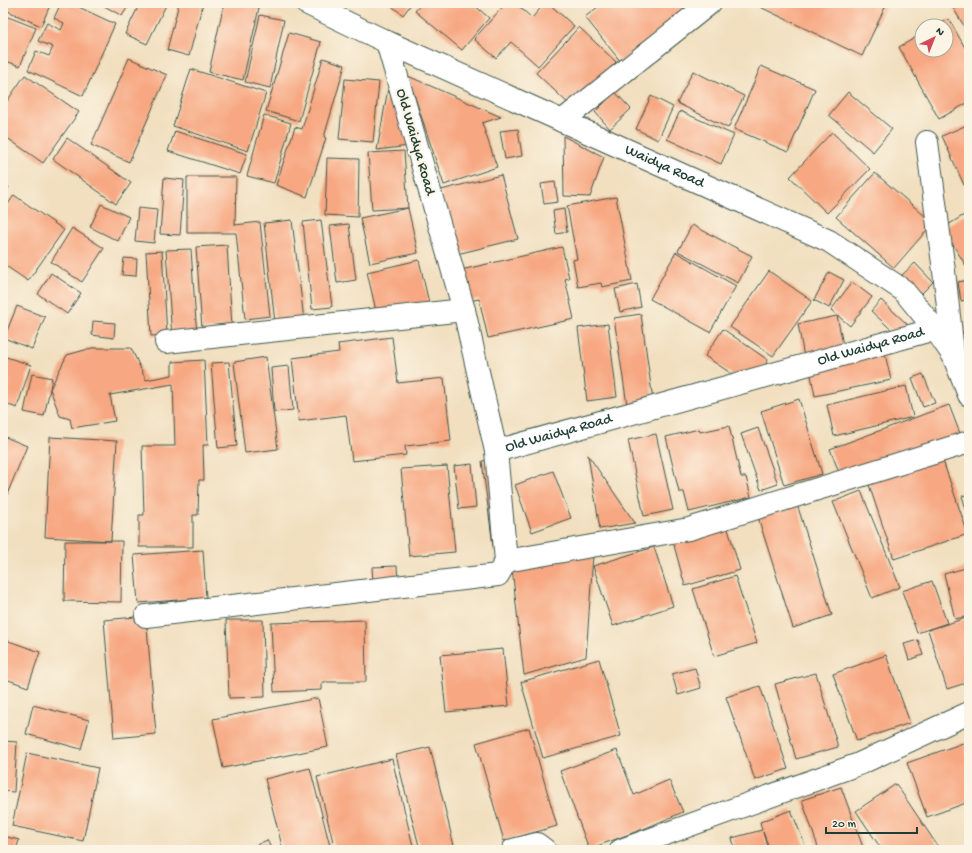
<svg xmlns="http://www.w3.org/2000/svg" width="972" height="853" viewBox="0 0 972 853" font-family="'Gochi Hand',sans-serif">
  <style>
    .building { fill: #f7a781 }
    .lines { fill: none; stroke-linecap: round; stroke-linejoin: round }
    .minor-casing { stroke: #3e5549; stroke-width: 24 }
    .minor { stroke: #fff; stroke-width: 22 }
    .labels { text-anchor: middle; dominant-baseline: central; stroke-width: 4; stroke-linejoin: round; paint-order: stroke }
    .street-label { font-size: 15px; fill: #1f3d34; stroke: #fcf5e5 }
  </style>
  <rect width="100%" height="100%" fill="#fcf5e5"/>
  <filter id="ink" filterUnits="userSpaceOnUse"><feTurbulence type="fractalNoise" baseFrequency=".025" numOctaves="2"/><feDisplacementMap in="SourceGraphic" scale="8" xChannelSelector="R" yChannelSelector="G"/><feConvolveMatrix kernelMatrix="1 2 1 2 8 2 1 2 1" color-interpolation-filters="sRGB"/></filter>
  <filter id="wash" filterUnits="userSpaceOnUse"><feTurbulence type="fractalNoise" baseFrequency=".012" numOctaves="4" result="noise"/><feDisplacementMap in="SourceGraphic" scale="16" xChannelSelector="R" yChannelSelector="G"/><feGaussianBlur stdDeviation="0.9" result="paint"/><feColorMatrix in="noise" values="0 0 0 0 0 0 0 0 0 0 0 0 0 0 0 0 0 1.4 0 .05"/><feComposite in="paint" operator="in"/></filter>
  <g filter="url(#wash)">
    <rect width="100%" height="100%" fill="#f1dfbf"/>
    <g id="blocks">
      <g class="building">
        <polygon points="3,3 51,3 41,26 3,9"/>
        <polygon points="61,3 70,3 115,24 83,96 28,70 36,51 49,56 53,47 38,41 47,23 61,30 64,23 54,18"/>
        <polygon points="99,3 130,3 122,16"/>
        <polygon points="140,3 167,3 147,44 125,34"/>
        <polygon points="179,3 203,3 189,56 167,50"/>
        <polygon points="224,3 260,3 243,80 209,72"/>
        <polygon points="388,3 412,3 403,15"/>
        <polygon points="422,3 472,3 489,18 462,50 415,11"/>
        <polygon points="506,3 515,3 532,18 545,3 548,3 574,26 538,66 511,42 496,58 474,39"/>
        <polygon points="603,3 679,3 685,10 621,62 585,17"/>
        <polygon points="752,3 887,3 862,56"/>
        <polygon points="950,3 969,3 969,34"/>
        <polygon points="3,15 36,28 20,66 3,60"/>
        <polygon points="260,15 284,20 270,88 245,82"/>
        <polygon points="949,19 969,55 969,102 939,119 899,47 922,34 922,50 946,50 946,26 936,26"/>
        <polygon points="579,27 616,62 573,108 536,73"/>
        <polygon points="289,33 321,42 299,121 266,111"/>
        <polygon points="129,58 167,75 129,162 91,145"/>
        <polygon points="323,58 345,65 324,137 326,138 307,197 276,185 295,127 302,129"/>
        <polygon points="761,66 815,89 788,152 734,129"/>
        <polygon points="191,69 266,93 248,151 173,126"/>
        <polygon points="693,71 744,96 728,128 677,103"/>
        <polygon points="25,75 79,112 43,163 3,135 3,107"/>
        <polygon points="408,76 501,117 482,123 497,167 444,185"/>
        <polygon points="345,79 379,82 373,142 339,139"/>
        <polygon points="389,83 409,146 377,150"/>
        <polygon points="615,92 631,109 610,129 595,112"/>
        <polygon points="848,92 892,129 873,152 829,115"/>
        <polygon points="651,96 673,107 658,140 636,129"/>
        <polygon points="680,111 734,135 721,164 667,139"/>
        <polygon points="264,115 291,123 274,183 247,176"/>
        <polygon points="969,124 969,183 964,185 942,136"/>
        <polygon points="518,129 522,156 505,159 500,131"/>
        <polygon points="175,131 247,154 240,174 168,151"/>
        <polygon points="832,132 870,169 827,213 790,177"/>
        <polygon points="563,136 604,157 590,197 564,196"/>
        <polygon points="67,138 131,183 116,204 53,159"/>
        <polygon points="404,151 408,208 372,210 368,153"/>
        <polygon points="327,158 359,159 358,217 325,215"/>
        <polygon points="875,173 933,223 894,268 836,217"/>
        <polygon points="501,175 518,239 457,254 441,190"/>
        <polygon points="187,177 236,177 235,225 260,222 270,316 245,319 236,233 187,233"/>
        <polygon points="164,178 184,180 180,235 160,234"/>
        <polygon points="555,182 558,202 544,204 541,184"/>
        <polygon points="3,183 9,187 3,195"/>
        <polygon points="14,195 64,230 28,281 3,264 3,212"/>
        <polygon points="616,197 632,281 602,287 601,283 578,287 573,260 577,259 567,206"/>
        <polygon points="101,204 129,217 118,241 90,227"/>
        <polygon points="138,208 157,210 154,243 135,241"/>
        <polygon points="408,208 418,253 370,263 360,218"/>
        <polygon points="564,209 567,232 556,234 553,211"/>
        <polygon points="969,212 969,271 943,228"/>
        <polygon points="292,220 304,320 275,323 264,223"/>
        <polygon points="321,220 332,307 312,309 303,222"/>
        <polygon points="349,224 356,280 337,283 330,226"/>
        <polygon points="692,225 752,256 738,283 678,251"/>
        <polygon points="72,228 104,248 82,282 51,262"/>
        <polygon points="227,245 232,327 202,329 196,247"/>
        <polygon points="562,247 569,278 565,279 574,319 488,338 479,299 469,301 461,270"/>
        <polygon points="191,249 197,337 172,338 166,250"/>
        <polygon points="162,251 167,335 151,336 146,252"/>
        <polygon points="676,252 736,286 710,332 650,299"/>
        <polygon points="124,258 137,259 136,276 122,275"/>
        <polygon points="419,260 429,303 377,315 367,272"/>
        <polygon points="915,263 933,282 921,294 902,275"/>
        <polygon points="769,271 812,301 773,356 730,327"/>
        <polygon points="829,272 844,280 829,308 814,300"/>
        <polygon points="51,273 81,293 67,314 38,294"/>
        <polygon points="969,280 969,299 961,301 958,282"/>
        <polygon points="852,282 872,297 850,326 831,310"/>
        <polygon points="637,284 641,307 620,312 615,289"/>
        <polygon points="881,300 907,324 897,335 871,311"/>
        <polygon points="17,306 45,317 32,349 4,338"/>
        <polygon points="641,314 653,401 627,405 614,318"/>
        <polygon points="837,316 844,349 804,357 798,324"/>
        <polygon points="93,321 115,323 114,338 92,335"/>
        <polygon points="969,323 969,349 958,342"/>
        <polygon points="608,324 617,397 587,401 578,328"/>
        <polygon points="723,329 768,360 750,386 705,356"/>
        <polygon points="392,337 398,383 444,378 451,441 405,446 406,455 352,461 346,415 299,421 292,358 339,352 338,344"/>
        <polygon points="92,348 131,348 146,380 172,375 172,362 204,360 208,445 203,445 204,480 199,480 198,515 193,515 193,547 139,547 139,515 144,515 142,446 175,446 173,384 110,395 115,421 72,428 70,419 60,416 50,389 44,416 24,412 32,374 52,378 50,389 67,355"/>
        <polygon points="885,354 891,380 815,396 810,370"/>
        <polygon points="3,356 31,365 17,408 3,403"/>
        <polygon points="266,357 278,449 245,453 234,362"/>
        <polygon points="229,362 237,446 218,448 211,363"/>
        <polygon points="289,366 293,410 274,412 271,368"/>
        <polygon points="923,374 935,403 923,407 912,378"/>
        <polygon points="906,386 913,417 834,436 827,405"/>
        <polygon points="799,399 822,474 784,485 761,411"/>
        <polygon points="949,405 961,436 842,480 830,449"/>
        <polygon points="729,426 741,477 746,477 751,497 689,512 684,492 679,492 666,437 699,429 700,432"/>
        <polygon points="758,428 778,484 761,490 741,434"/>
        <polygon points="656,434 673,510 644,516 628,440"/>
        <polygon points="3,436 27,446 3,504"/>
        <polygon points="50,437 117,441 111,541 45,537"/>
        <polygon points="588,455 635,523 600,529"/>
        <polygon points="941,455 968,534 894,559 867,479"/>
        <polygon points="492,460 503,544 493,546 482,461"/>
        <polygon points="472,464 476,507 459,509 454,466"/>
        <polygon points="447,466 455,552 409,556 401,469"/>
        <polygon points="553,471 571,518 532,532 515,485"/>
        <polygon points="861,491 900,587 872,598 833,502"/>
        <polygon points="969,494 969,519 962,496"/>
        <polygon points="796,501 832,615 793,628 757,514"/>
        <polygon points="726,522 740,570 685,586 672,538"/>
        <polygon points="65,541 122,541 121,602 64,601"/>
        <polygon points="654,547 673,606 613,626 593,566"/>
        <polygon points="203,550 206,598 138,603 134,555"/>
        <polygon points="593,555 586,657 524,675 512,568"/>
        <polygon points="397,566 398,583 373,583 372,567"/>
        <polygon points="969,567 969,616 955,619 944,574"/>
        <polygon points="735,576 757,643 714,656 693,589"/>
        <polygon points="932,581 947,623 917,633 902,591"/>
        <polygon points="146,616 156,734 114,738 104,620"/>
        <polygon points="969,617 969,682 947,689 928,630"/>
        <polygon points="226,620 263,620 265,697 229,698"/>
        <polygon points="365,620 366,682 322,682 322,690 274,692 271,623"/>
        <polygon points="3,639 40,652 28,687 3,678"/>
        <polygon points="918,640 923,655 909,660 904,644"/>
        <polygon points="503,649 509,706 446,712 440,655"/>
        <polygon points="886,655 910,723 857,741 833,674"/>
        <polygon points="599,659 621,736 543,758 521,682"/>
        <polygon points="695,668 701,688 678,695 672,674"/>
        <polygon points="816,673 838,747 796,759 775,684"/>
        <polygon points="760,686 788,769 755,780 726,697"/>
        <polygon points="318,698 328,747 223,768 213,719"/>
        <polygon points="33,705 89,720 81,749 26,734"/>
        <polygon points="529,728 557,826 504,841 476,743"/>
        <polygon points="3,741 17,742 14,792 3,791"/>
        <polygon points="963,743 969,759 969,802 927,817 907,763"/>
        <polygon points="430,747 455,850 420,850 396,755"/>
        <polygon points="617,750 634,795 669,780 683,812 646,828 589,849 560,771"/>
        <polygon points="27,753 98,768 83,841 12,826"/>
        <polygon points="392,759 414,850 335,850 317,777"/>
        <polygon points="310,768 331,850 283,850 265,779"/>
        <polygon points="896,784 939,848 937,850 882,850 856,811"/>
        <polygon points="841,787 864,850 819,850 802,800"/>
        <polygon points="791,810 807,850 770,850 763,832 768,850 735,850 732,838 762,830 760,822"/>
        <polygon points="3,836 19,840 16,850 3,850"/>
        <polygon points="267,840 272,850 246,850"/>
      </g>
    </g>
  </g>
  <g filter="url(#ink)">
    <use href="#blocks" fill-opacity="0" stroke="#3e5549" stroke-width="1"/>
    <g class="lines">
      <g class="minor-casing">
        <g id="minor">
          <path id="s1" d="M 306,3 L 387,42 L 829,241 L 903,290 L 935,329 L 953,355 L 969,395"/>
          <polyline points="562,121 710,3"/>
          <polyline points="927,142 944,271 953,352"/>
          <polyline points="166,342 464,310"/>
          <path id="s2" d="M 496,451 L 935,329"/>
          <polyline points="506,561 689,529 969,442"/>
          <polyline points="146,616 498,575 506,561 496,451 464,310 387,42"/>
          <polyline points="513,850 537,844 545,850"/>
          <polyline points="621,850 859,764 969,713"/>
        </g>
      </g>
      <use href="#minor" class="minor"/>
    </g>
  </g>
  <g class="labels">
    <g class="street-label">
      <text transform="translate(415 142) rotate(74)">Old Waidya Road</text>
      <text stroke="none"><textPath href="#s1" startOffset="394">Waidya Road</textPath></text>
      <text stroke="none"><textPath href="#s2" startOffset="389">Old Waidya Road</textPath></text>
      <text stroke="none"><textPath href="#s2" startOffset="65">Old Waidya Road</textPath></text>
    </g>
  </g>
  <rect width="972" height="853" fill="none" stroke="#fcf5e5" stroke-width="16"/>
  <g transform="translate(934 38) rotate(43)"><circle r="19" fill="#fcf5e5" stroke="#a4ab9e"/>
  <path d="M0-3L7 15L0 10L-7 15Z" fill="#d1495b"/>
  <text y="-6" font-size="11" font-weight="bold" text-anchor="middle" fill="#1f3d34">N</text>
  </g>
  <path d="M826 827v6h91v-6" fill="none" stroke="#1f3d34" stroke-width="2"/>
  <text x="832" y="827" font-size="12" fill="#1f3d34" stroke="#fcf5e5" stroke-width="3" paint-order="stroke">20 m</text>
</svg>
